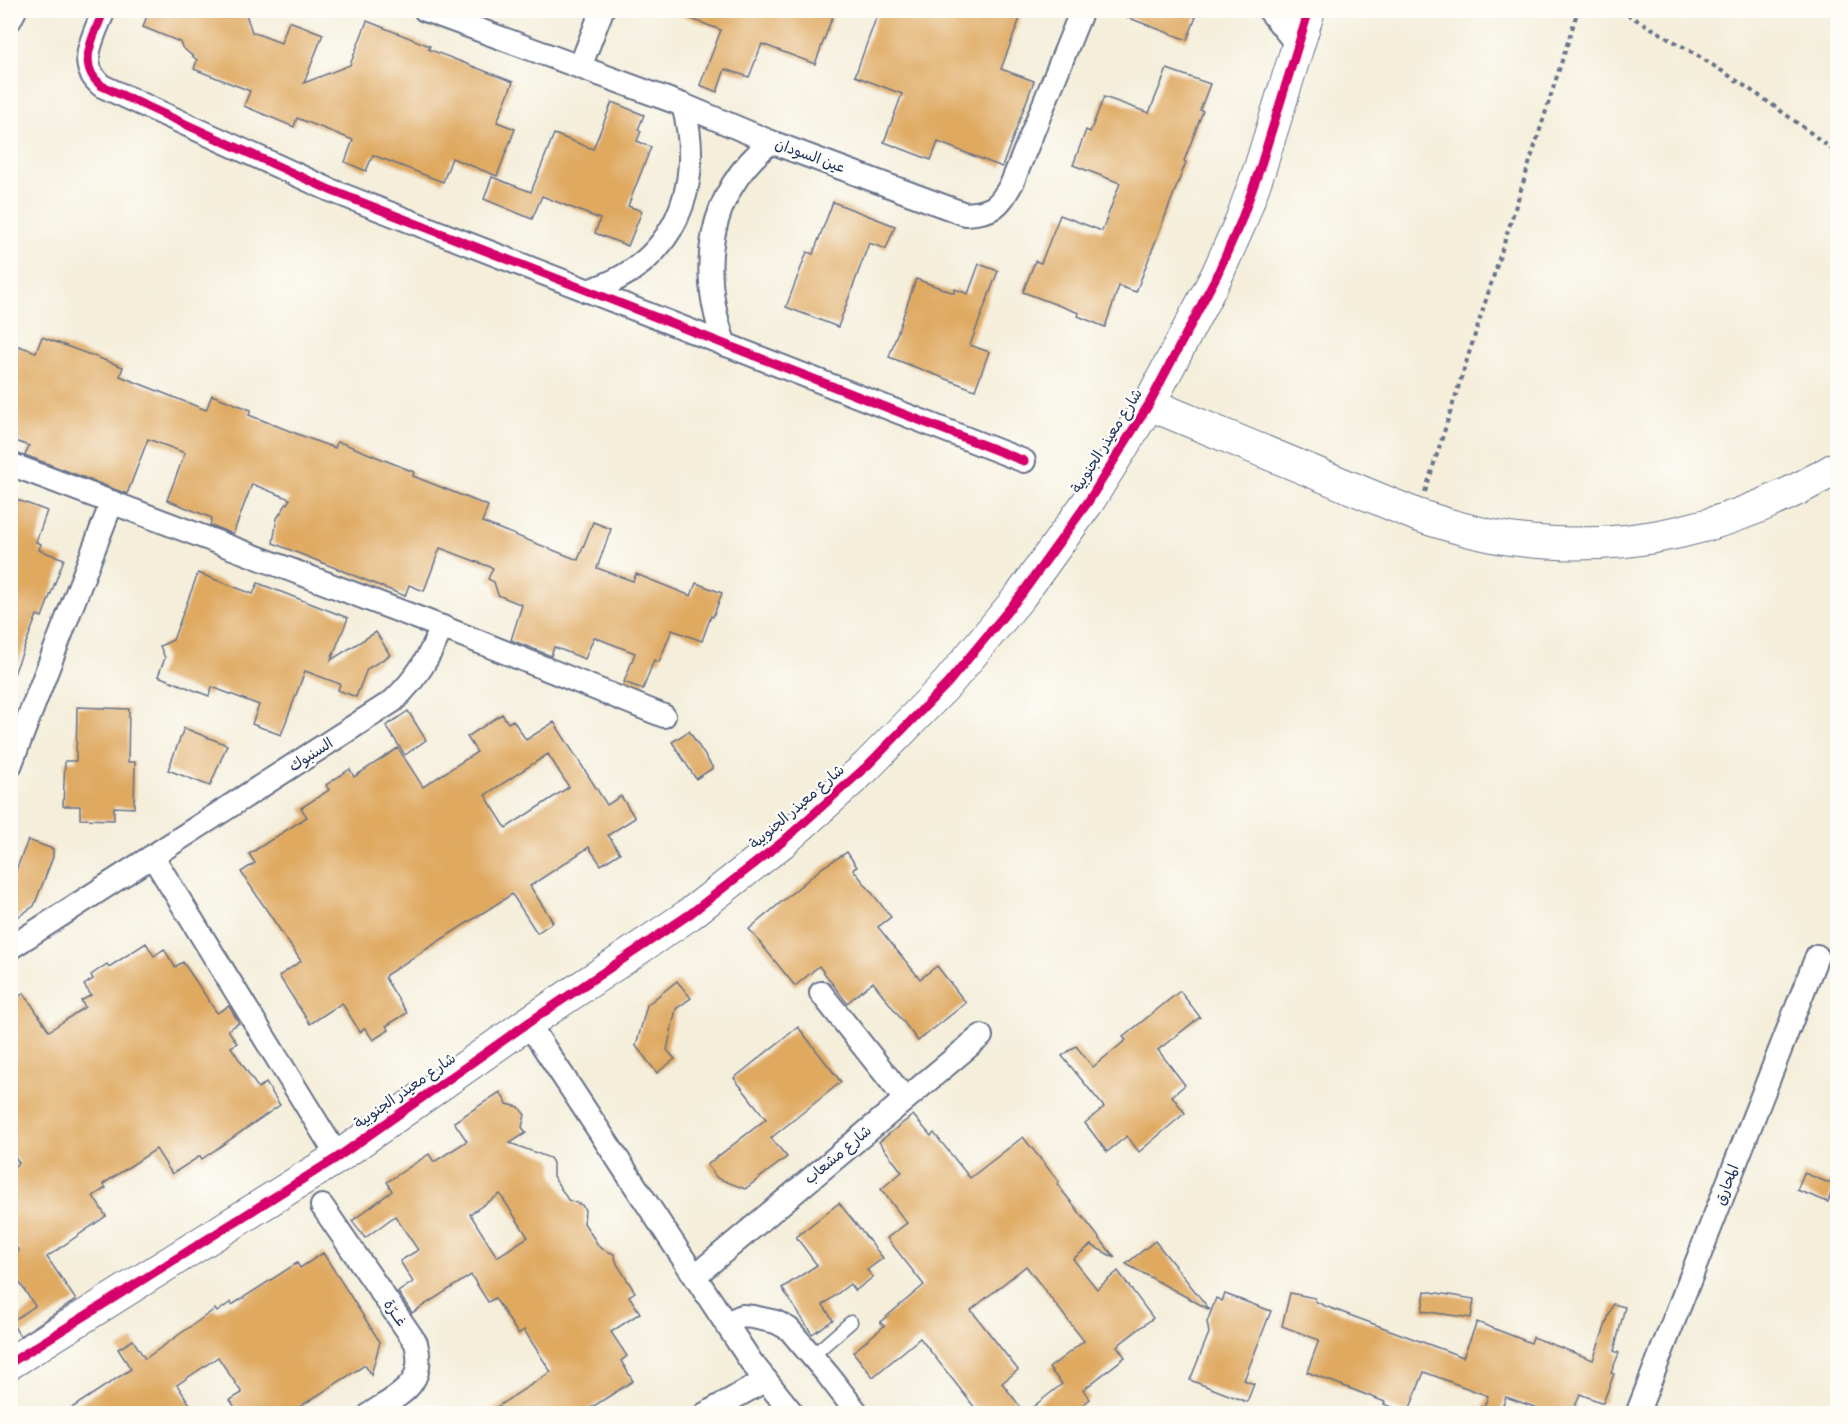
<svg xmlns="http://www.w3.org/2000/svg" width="1848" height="1424" viewBox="0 0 1848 1424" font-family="Pangolin,'Playpen Sans Arabic',sans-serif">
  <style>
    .building { fill: #dfa961; fill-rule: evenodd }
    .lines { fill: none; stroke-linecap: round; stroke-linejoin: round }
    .lane-casing { stroke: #677289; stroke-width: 15 }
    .street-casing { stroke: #677289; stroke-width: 26 }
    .secondary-casing { stroke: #677289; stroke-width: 34 }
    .path { stroke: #677289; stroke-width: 4; stroke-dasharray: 4.5 4.5; stroke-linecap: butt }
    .lane { stroke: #fff; stroke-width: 12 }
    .street { stroke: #fff; stroke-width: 22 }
    .secondary { stroke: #fff; stroke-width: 32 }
    .cycleway-casing { stroke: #fdfcf7; stroke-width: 13 }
    .cycleway { stroke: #d6006c; stroke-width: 9 }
    .labels { text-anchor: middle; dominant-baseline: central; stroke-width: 5; stroke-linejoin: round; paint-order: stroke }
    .street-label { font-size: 15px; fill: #1b2f5e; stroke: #fdfcf7 }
  </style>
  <rect width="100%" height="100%" fill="#fdfcf7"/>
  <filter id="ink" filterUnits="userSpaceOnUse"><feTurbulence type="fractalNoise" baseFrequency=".0167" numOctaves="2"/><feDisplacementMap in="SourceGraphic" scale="12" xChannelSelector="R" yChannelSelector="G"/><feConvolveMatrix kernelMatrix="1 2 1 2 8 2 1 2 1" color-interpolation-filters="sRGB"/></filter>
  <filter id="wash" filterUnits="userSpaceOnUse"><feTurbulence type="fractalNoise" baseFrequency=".008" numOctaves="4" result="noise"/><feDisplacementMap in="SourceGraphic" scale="24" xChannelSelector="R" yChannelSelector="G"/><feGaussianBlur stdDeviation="1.35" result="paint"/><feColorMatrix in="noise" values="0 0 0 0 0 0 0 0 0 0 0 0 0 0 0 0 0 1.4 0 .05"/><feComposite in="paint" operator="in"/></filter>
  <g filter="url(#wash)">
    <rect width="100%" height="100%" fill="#f4eeda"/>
    <g id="blocks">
      <g class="building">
        <polygon points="149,10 236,10 246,14 252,32 281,43 289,21 323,34 304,83 350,65 367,21 430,46 428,49 513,82 497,122 515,129 497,176 452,158 443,182 373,155 366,171 345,162 353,140 297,118 294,127 244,106 250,91 194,69 197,60 182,47 180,42 143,27"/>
        <polygon points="675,10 835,10 815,64 762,44 749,77 725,69 717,92 700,85 721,30 675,13"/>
        <polygon points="879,10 1023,10 1001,69 1034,81 1002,167 938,142 931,160 884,142 902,94 855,76"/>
        <polygon points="1113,10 1176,10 1196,17 1187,40 1113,12"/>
        <polygon points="1167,69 1210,84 1200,110 1203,111 1184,161 1186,162 1136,292 1119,286 1105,327 1078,316 1079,313 1023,292 1035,261 1041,263 1060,215 1102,231 1120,183 1073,165 1086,130 1090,132 1104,97 1149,113"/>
        <polygon points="612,102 644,115 638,130 641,131 637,141 651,147 628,206 642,211 628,246 595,233 600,219 542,196 532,219 484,199 492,177 531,192 554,134 593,149"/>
        <polygon points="833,202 895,226 886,249 869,243 838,327 786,307 807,252 813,254"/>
        <polygon points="979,264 998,271 970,345 989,352 975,390 889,357 916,279 954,293 955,289 968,294"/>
        <polygon points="42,337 123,367 120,376 206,410 212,395 251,410 249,415 318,442 335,448 337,442 345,444 414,472 413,476 488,506 482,522 578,560 593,522 611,529 597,568 633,581 636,574 691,596 696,583 722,593 713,617 711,616 702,641 672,630 659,662 654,660 643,689 624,682 635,653 594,637 585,659 554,647 551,656 511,640 522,605 498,595 494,582 488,579 493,568 440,548 424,591 409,585 405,596 273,543 277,518 290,499 252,484 233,534 210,525 212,518 167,500 185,453 148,439 127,494 25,455 29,446 10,439 10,343 36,352"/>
        <polygon points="10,497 47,511 36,542 41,544 39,550 64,559 42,617 37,615 12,679 10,679"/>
        <polygon points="198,573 253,594 258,583 348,618 331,660 376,632 390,655 367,669 356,697 338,690 340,684 305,671 281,735 252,724 259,705 212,687 209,696 158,676 165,658 160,646 173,640"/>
        <polygon points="77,707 129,709 128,762 135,762 134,808 114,807 114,820 80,819 80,806 63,806 65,761 76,761"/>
        <polygon points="408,711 426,740 405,755 386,726"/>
        <path d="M 502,714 L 508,723 L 513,720 L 526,740 L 554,722 L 607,805 L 621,796 L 635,818 L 608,835 L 620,853 L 601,865 L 589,847 L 530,886 L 553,922 L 537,933 L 512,894 L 386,975 L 385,978 L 407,1013 L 386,1026 L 389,1030 L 373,1040 L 365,1028 L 360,1032 L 342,1003 L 310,1024 L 279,976 L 301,961 L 241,872 L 255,863 L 249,854 L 307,817 L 301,808 L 329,790 L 326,785 L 350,769 L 354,777 L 398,748 L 423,787 L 477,752 L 467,737 ZM 548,754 L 569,787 L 506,828 L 485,795 Z"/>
        <polygon points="184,728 227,745 210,786 168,770"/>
        <polygon points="689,731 713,768 696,779 672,742"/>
        <polygon points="28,840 53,849 53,857 34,906 10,922 10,885"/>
        <polygon points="847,852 857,867 853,869 891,917 878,927 920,979 937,966 966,1003 918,1041 873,982 847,1003 819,966 795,986 749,929 823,867"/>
        <polygon points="146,943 154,956 164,949 175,967 183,962 217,1013 229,1006 239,1023 228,1030 237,1043 231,1047 258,1088 266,1083 280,1105 202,1159 200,1156 172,1174 156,1149 103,1184 106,1188 93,1196 106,1216 47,1257 76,1300 20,1336 11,1322 35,1306 10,1268 10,1257 19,1251 10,1239 10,1169 19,1163 10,1150 10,1002 24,993 49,1031 85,1007 81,1001 91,995 84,985 93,979 91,975 107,964 109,967"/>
        <polygon points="677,981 691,998 676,1009 667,1050 675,1059 657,1073 636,1046 647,1005"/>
        <polygon points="1180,991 1200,1017 1158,1050 1185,1085 1172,1096 1185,1113 1139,1152 1127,1136 1107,1152 1085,1123 1104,1107 1062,1056 1076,1046 1093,1067 1126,1040 1123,1037"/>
        <polygon points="798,1027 841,1082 771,1138 787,1157 745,1189 717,1178 707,1165 766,1119 734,1078"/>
        <path d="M 500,1092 L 507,1104 L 519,1107 L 525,1115 L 522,1127 L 526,1133 L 510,1143 L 550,1158 L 553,1163 L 553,1176 L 568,1200 L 582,1205 L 585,1210 L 584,1223 L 600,1248 L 614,1254 L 617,1264 L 635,1292 L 629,1296 L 640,1313 L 611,1332 L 627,1356 L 621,1361 L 633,1381 L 583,1413 L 487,1413 L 551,1372 L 524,1330 L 518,1334 L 495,1298 L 488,1302 L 471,1275 L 412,1313 L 398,1292 L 413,1282 L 400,1261 L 418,1250 L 395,1216 L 365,1238 L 352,1221 L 392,1191 L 387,1182 L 429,1154 L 434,1162 L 467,1141 L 454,1122 ZM 500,1194 L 528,1237 L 497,1257 L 470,1214 Z"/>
        <path d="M 913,1115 L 931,1136 L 934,1133 L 970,1178 L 1023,1137 L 1059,1182 L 1057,1184 L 1115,1258 L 1091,1245 L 1073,1259 L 1097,1289 L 1118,1271 L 1153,1318 L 1117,1346 L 1125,1357 L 1083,1390 L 1090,1399 L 1072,1413 L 979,1413 L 920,1338 L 873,1377 L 853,1352 L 884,1326 L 880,1322 L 924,1285 L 887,1238 L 907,1223 L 881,1189 L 902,1172 L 879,1142 ZM 1026,1266 L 1084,1341 L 1049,1368 L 1062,1384 L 1025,1413 L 1002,1383 L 1018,1370 L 971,1310 Z"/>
        <polygon points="1804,1173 1834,1185 1828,1202 1797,1190"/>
        <polygon points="839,1203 883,1258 867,1270 873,1277 855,1291 850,1284 823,1305 833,1320 812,1334 782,1288 817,1265 796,1237"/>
        <polygon points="1155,1241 1210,1310 1126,1264"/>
        <polygon points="323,1253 380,1342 371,1375 365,1365 290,1413 239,1413 230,1400 242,1393 218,1357 177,1385 196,1413 64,1413 131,1369 118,1349 133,1340 145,1359 215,1309 217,1312 231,1302 232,1305 297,1263 300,1268"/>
        <polygon points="1425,1291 1474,1299 1471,1318 1422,1311"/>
        <polygon points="1290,1293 1315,1298 1315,1301 1325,1306 1463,1357 1477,1322 1531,1343 1533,1337 1593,1360 1613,1304 1625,1307 1614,1351 1619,1353 1611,1373 1614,1374 1603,1403 1580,1394 1572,1413 1551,1413 1506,1397 1500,1413 1482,1413 1488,1396 1424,1372 1408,1413 1384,1404 1385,1402 1307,1372 1319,1340 1282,1326"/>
        <polygon points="1225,1294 1271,1311 1244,1380 1254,1384 1247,1402 1190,1380 1209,1333 1207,1322 1216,1298 1222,1301"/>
      </g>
    </g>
  </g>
  <g filter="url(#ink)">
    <use href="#blocks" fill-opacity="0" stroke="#677289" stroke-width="1.5"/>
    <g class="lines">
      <g class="lane-casing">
        <polyline id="lane" points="812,1356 851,1322"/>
      </g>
      <g class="street-casing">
        <g id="street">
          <path d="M 104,10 C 94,36 75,65 102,86 L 330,190 L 1024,461"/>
          <path d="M 425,10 L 683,105 L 771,142 L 965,214 C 993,212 998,208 1012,183 L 1082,10"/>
          <polyline points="1269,10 1298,46"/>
          <polyline points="10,20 15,10"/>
          <polyline points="580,67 602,10"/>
          <path d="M 587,291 C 673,266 706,188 683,105"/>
          <path d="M 725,345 C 698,270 706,194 771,142"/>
          <polyline points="10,464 442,627 664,716"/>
          <polyline points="10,766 112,502"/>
          <polyline points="153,857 338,1157"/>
          <path d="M 10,948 L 393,701 C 417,678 429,658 442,627"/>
          <polyline points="821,993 905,1099"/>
          <polyline points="528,1023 752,1363 793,1414"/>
          <path d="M 322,1206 L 416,1343 C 427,1385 400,1394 370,1414"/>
          <polyline points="696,1275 981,1036"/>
          <polyline points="727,1323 742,1316 753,1317 776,1322 789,1329 828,1375 858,1414"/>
          <polyline points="705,1414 766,1380"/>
          <polyline points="1637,1414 1817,956"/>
        </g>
      </g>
      <g class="secondary-casing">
        <g id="secondary">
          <path d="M 1149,404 L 1417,515 C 1447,525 1478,534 1510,539 C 1629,555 1735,528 1838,467"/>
          <polyline points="10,1363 338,1157 528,1023 690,914 781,843 867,766 947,684 1021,595 1088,502 1149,404 1217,275 1241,221 1260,168 1309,10"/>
        </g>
      </g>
      <g class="path">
        <path d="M 1619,10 C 1696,52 1770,100 1838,154"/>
        <polyline points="1425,492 1578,10"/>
      </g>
      <use href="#lane" class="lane"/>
      <use href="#street" class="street"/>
      <use href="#secondary" class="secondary"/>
      <g class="cycleway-casing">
        <g id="cycleway">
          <path d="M 104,10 C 94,36 75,65 102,86 L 330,190 L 1024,461"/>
          <polyline points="10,1363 338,1157 528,1023 690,914 781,843 867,766 947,684 1021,595 1088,502 1149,404 1217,275 1241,221 1260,168 1309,10"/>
        </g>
      </g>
      <use href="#cycleway" class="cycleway"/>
    </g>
  </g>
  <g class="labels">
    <g class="street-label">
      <text transform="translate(810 156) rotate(20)">عين السودان</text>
      <text transform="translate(1107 441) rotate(-58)">شارع معيذر الجنوبية</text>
      <text transform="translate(311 755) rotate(-33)">السنبوك</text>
      <text transform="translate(797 807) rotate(-41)">شارع معيذر الجنوبية</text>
      <text transform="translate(405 1091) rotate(-35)">شارع معيذر الجنوبية</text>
      <text transform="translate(838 1155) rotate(-40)">شارع مشعاب</text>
      <text transform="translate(1727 1185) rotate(-69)">المحارق</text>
      <text transform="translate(395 1313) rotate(56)">غــرّة</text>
    </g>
  </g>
  <rect width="1848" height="1424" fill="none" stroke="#fdfcf7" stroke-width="36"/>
</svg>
